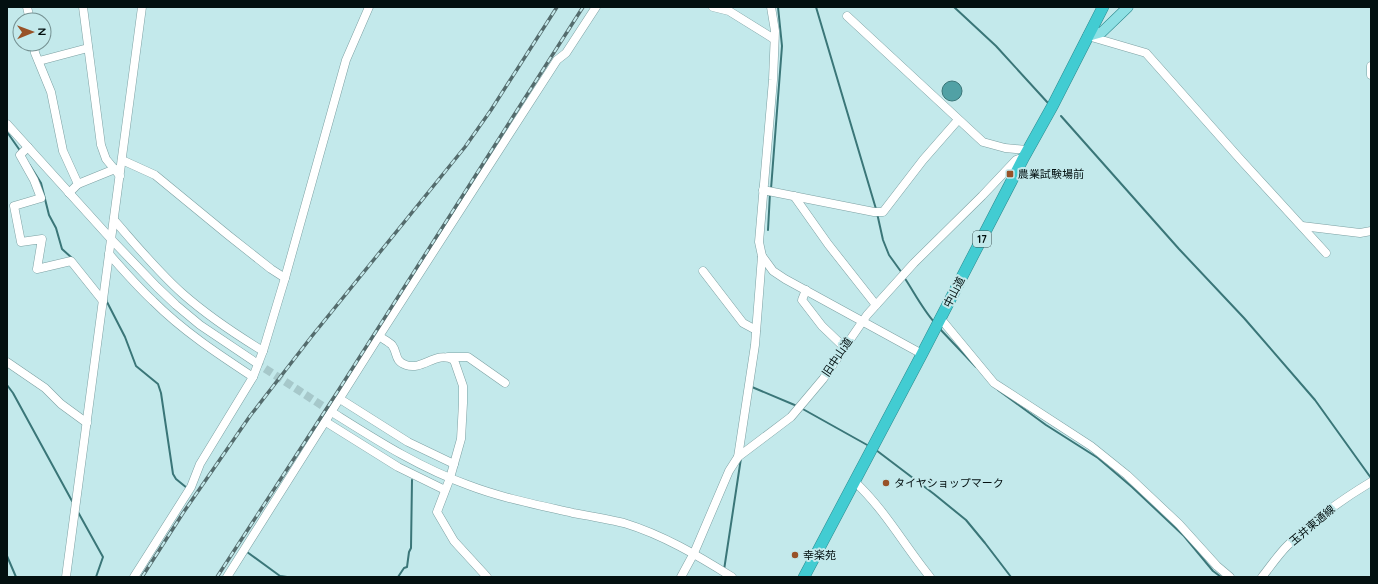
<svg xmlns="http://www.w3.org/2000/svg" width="1378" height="584" viewBox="0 0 1378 584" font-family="Quicksand,'Noto Sans JP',sans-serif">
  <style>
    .water { fill: #51a1a5; stroke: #3a7678 }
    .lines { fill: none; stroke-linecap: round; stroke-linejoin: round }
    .stream { stroke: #3a7678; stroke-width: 2 }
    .minor-tunnel { stroke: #a6c8ca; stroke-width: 8; stroke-dasharray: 8 4; stroke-linecap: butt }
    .minor-casing { stroke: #7da1a3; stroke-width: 9 }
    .major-casing { stroke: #2c8a8e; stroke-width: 11 }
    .highway-casing { stroke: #2c8a8e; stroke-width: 12 }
    .minor { stroke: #fff; stroke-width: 8 }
    .major { stroke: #8ee0e4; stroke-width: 10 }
    .highway { stroke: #42ccd2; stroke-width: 11 }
    .rail-casing { stroke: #546c6d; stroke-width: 3.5 }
    .rail { stroke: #c3e9eb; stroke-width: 2; stroke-dasharray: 6; stroke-linecap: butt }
    .poi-dot { fill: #985228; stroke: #c3e9eb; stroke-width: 1.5 }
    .labels { text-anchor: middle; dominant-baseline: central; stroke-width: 4; stroke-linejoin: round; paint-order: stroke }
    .shield { fill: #c3e9eb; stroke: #3d5152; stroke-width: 1 }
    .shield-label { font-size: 10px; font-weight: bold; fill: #031010 }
    .poi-label { font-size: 11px; fill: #031010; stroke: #c3e9eb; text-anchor: start }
    .street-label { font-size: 11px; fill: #031010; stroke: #c3e9eb }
  </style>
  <rect width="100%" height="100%" fill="#c3e9eb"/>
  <circle class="water" cx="952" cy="91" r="10"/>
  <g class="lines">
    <g class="stream">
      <polyline points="816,7 876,209"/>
      <polyline points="954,7 996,46 1048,103"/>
      <polyline points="1061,116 1179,249 1244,318 1315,400 1371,478"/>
      <polyline points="7,132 21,152"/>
      <polyline points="29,164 41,183 49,215 56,228 62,249 72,258"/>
      <polyline points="771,189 782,46 778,7"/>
      <polyline points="877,213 883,240 889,255 902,273"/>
      <polyline points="768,230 770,193"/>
      <path d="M 904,277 C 914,292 923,310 935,323"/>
      <polyline points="106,300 125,337 136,366 158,384 161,393 173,474 176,479 187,488"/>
      <polyline points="939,328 976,367"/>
      <polyline points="7,385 13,393 72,501"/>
      <polyline points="752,387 797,406"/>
      <polyline points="998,390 1046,425 1098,458 1132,487 1184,536 1213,571 1221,577"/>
      <polyline points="801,408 869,446"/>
      <polyline points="876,450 934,494 966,520 985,543 1011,577"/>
      <polyline points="78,512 103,557 96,577"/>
      <polyline points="247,552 280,576 287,577"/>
      <polyline points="7,556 16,577"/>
      <polyline points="724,570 741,458"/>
      <polyline points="398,577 404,568 407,567 409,552 411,548 412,480"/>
    </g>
    <polyline class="minor-tunnel" points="255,362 335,414"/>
    <g class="minor-casing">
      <g id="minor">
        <polyline points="27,7 30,20"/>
        <polyline points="83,7 101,145 106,159 120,176"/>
        <polyline points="713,7 729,11 774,39"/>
        <polyline points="847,16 983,142 1005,148 1027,150"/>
        <polyline points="1088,36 1146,53 1240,159 1326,253"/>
        <polyline points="34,44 35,53 51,92 63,151 78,184 69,193"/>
        <polyline points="39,61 88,48"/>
        <polyline points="1371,66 1371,75"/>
        <polyline points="7,124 111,239 157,287 176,305 200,325 255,362"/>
        <polyline points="28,147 20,155 34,180 41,198 14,206 21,242 42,239 37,269 71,261 103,301"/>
        <polyline points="122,160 155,175 228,235 271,269 285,278"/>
        <polyline points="78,184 115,169"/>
        <polyline points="763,190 874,212 883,212 923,160 958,120"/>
        <polyline points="794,196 828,244 876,305"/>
        <path d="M 114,220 C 136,245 158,272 183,294 C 208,316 235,334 263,351"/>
        <polyline points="1302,226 1360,233 1371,231"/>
        <path d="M 109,254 C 123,270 137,286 153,301 C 183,331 218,354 253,377"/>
        <polyline points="762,256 773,271 785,279 922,354"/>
        <polyline points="703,271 743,323 756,330"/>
        <polyline points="806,290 802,300 822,326 844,347"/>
        <polyline points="941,319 994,383 1091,446 1127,475 1179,524 1217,566 1230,577"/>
        <path d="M 379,336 C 383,339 389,342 392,345 C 398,353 394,361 406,365 C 423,371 436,350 454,360 L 463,386 L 463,403 L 461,439 L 450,478 L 437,512 L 454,541 L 487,577"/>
        <polyline points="448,357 468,357 505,383"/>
        <polyline points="7,362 45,388 61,404 87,423"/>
        <polyline points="340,399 408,442 454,464"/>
        <path d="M 335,414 C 378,441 420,468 468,485 C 502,498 538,505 573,513 C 590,516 607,519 624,523 C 663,535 697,555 732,577"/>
        <polyline points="326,422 398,467 445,490"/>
        <polyline points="738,457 755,345 762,256 759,242 773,80 775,31 771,7"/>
        <path d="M 855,482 C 885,510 904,545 930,577"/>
        <polyline points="66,577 142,7"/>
        <polyline points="134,577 191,487 200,464 253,377 263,351 285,278 346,60 369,7"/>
        <polyline points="227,577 379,336 557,60 566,53 596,7"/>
        <polyline points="681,577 694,553 729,471 738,457 791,417 823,379 867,315 914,263 982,196 1016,160 1024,157"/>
        <path d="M 1262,577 C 1270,567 1278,555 1287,546 C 1312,521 1341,500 1371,482"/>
      </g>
    </g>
    <g class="major-casing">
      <polyline id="major" points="1088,36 1102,32 1128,7"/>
    </g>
    <g class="highway-casing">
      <polyline id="highway" points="804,577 922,354 1024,157 1053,105 1103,7"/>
    </g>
    <use href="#minor" class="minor"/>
    <use href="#major" class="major"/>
    <use href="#highway" class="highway"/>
    <g class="rail-casing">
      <g id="rail">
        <polyline points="142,577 183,513 250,416 312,336 465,147 491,110 557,7"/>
        <polyline points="217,577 338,391 583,7"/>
      </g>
    </g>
    <use href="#rail" class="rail"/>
  </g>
  <g class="poi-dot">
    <rect x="1006" y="170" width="8" height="8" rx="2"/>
    <circle cx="886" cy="483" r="4"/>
    <circle cx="795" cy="555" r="4"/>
  </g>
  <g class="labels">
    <rect class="shield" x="973" y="231" width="18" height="16" rx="3"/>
    <g class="shield-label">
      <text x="982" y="239">17</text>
    </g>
    <g class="poi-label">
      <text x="1018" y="174">農業試験場前</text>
      <text x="894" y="483">タイヤショップマーク</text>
      <text x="803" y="555">幸楽苑</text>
    </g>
    <g class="street-label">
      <text transform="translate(954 292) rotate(-63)">中山道</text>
      <text transform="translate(837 357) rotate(-56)">旧中山道</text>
      <text transform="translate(1312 525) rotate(-40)">玉井東通線</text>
    </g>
  </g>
  <rect width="1378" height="584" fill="none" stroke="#031010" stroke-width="16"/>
  <g transform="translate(32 32) rotate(89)"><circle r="19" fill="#c3e9eb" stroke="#769293"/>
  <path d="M0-3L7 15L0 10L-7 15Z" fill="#985228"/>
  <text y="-6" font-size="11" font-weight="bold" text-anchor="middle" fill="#031010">N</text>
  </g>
</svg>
